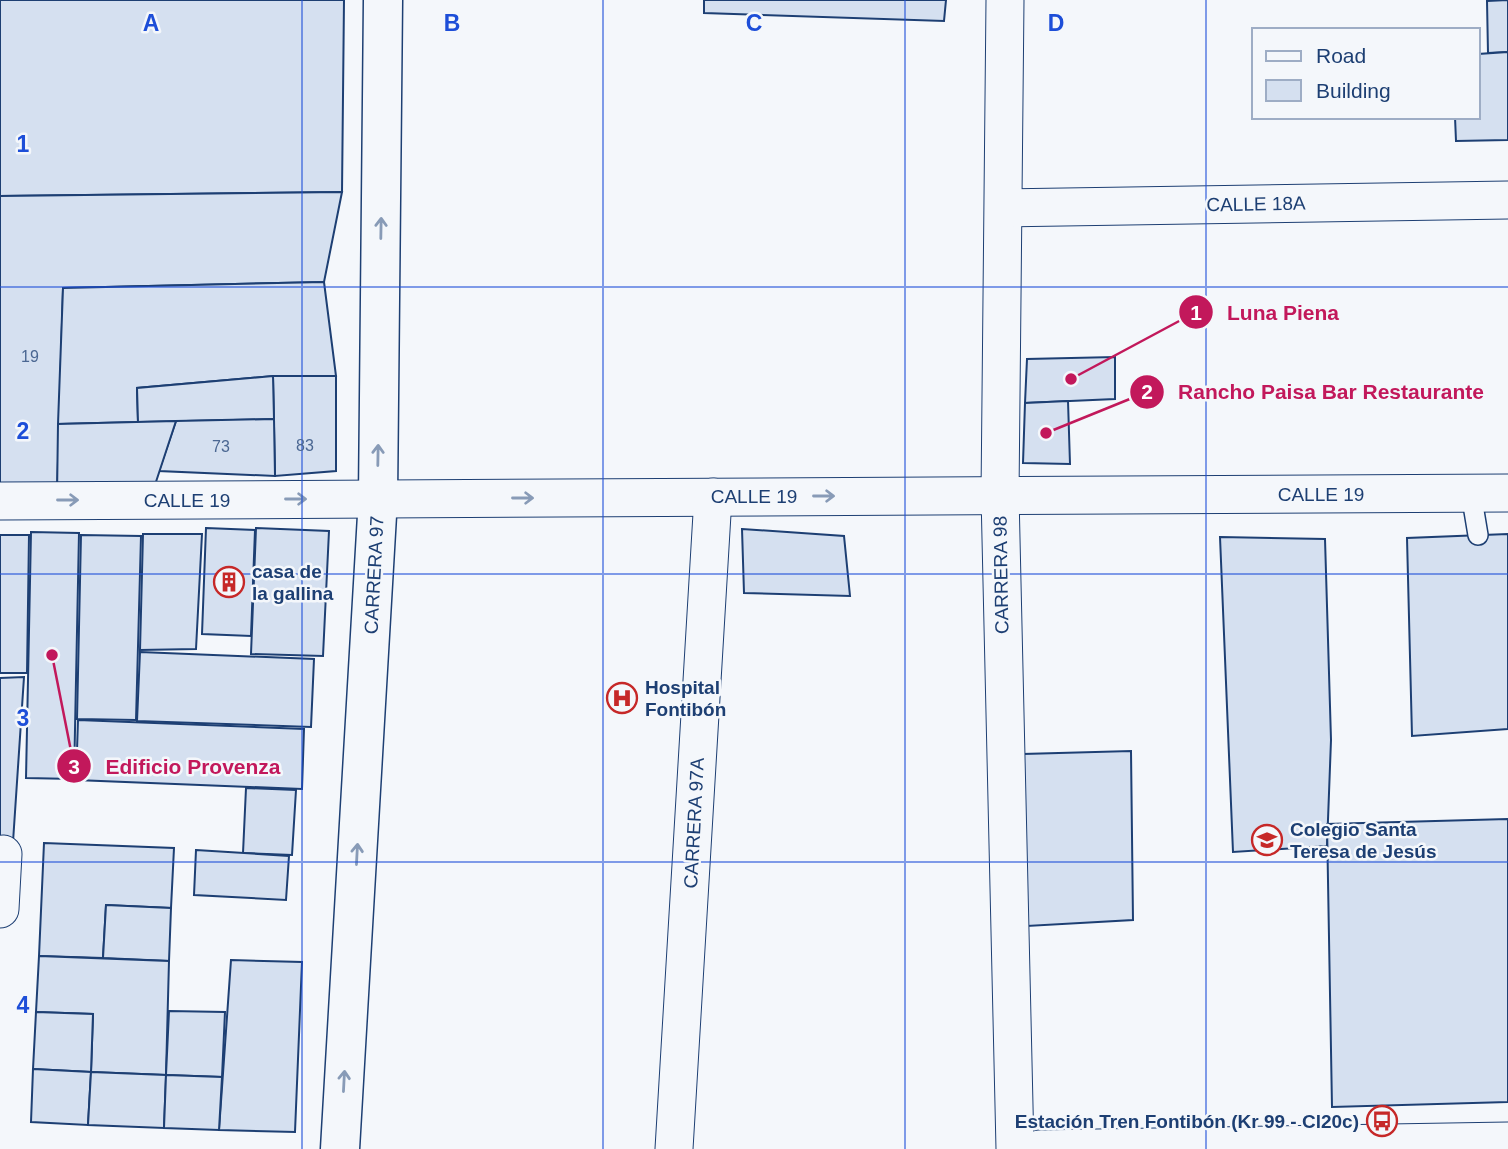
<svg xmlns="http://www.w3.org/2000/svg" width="1508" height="1149" viewBox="0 0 1508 1149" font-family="Helvetica,sans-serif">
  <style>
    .building { fill: #d5e0f0; stroke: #1d3f73; stroke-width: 2 }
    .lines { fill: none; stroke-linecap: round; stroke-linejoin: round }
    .service-casing { stroke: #1d3f73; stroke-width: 22 }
    .minor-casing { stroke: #1d3f73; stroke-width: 39 }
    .tertiary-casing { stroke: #1d3f73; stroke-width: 41 }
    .service { stroke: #f4f7fb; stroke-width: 19 }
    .minor { stroke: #f4f7fb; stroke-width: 37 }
    .tertiary { stroke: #f4f7fb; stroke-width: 38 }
    .oneway { stroke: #889bb7 }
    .grid { fill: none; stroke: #1d4ed8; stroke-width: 2; stroke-opacity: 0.55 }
    .labels { text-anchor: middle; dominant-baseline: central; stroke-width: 5; stroke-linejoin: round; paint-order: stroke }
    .number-label { font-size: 16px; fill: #4b6792 }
    .street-label { font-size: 19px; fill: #1d3f73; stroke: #f4f7fb }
    .poi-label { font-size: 19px; font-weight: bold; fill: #1d3f73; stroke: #f4f7fb; text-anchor: start }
    .grid-label { font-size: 23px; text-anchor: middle; font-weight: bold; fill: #1d4ed8; stroke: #f4f7fb; stroke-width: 5; stroke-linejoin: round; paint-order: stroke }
    .leader { fill: none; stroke: #c2185b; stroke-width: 2.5 }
    .callout-dot { fill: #c2185b; stroke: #f4f7fb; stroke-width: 2.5 }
    .mark-label { font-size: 21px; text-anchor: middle; font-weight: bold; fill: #fff }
    .callout-label { font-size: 21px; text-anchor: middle; font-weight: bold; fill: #c2185b; stroke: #f4f7fb; stroke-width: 5; stroke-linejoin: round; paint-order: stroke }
  </style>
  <rect width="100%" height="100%" fill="#f4f7fb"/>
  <g class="building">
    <polygon points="0,0 344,0 342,192 0,196"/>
    <polygon points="704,0 946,0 944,21 704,13"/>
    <polygon points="1508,0 1508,52 1488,53 1487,1"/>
    <polygon points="1508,52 1508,140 1456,141 1455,117 1478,117 1478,54"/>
    <polygon points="342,192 324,282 63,288 57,496 0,483 0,196"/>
    <polygon points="324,282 336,376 273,376 137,388 138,422 58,424 63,288"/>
    <polygon points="1115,357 1115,399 1025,403 1027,359"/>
    <polygon points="273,376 336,376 336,471 275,476"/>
    <polygon points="273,376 274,419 138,422 137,388"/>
    <polygon points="1068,401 1070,464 1023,463 1025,403"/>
    <polygon points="274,419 275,476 159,471 176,421"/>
    <polygon points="176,421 151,497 57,496 58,424"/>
    <polygon points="206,528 255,530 251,636 202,634"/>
    <polygon points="256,528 329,531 323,656 251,654"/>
    <polygon points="742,529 844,536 850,596 744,593"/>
    <polygon points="31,532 79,533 74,779 26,778"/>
    <polygon points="143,534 202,534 196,649 140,650"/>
    <polygon points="1508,534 1508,729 1412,736 1407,538"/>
    <polygon points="0,535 29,535 27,673 0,673"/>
    <polygon points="81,535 141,536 136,720 77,719"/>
    <polygon points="1220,537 1325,539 1331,740 1327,846 1233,852"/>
    <polygon points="140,652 314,659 311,727 137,721"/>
    <polygon points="24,677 13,842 0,841 0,678"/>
    <polygon points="78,720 304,729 302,789 76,780"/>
    <polygon points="1131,751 1133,920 1027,926 1023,754"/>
    <polygon points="246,788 296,790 292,855 243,853"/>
    <polygon points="1508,819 1508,1102 1332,1107 1327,824"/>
    <polygon points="44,843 174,848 171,908 106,905 103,958 39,956"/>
    <polygon points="196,850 289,856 286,900 194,895"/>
    <polygon points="106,905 171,908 169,961 103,958"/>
    <polygon points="39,956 169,961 166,1075 91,1072 93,1014 36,1012"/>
    <polygon points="231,960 302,962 295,1132 219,1130"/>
    <polygon points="169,1011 225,1012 222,1077 166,1075"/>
    <polygon points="36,1012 93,1014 91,1072 33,1069"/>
    <polygon points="33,1069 91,1072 88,1125 31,1122"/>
    <polygon points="91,1072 166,1075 164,1128 88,1125"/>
    <polygon points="166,1075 222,1077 219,1130 164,1128"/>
  </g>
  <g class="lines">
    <g class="service-casing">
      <polyline id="service" points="1471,493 1478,535"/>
    </g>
    <g class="minor-casing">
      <g id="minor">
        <polyline points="1005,0 1000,495 1015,1149"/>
        <polyline points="1004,208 1508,200"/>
        <polyline points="0,501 1508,493"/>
        <polyline points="0,909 3,854"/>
        <polyline points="674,1149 713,497"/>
        <polyline points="1039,1149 1508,1141"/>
      </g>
    </g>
    <g class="tertiary-casing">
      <polyline id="tertiary" points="340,1149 378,498 383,0"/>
    </g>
    <use href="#service" class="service"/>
    <use href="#minor" class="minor"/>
    <use href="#tertiary" class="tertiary"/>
  </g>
  <defs><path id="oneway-shaft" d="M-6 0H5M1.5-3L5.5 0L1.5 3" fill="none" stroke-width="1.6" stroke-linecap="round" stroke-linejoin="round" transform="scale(1.75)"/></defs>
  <g class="oneway">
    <use href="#oneway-shaft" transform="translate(381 228) rotate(-89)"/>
    <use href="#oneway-shaft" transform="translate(378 455) rotate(-89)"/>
    <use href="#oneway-shaft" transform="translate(824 496)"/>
    <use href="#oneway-shaft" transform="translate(523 498)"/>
    <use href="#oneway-shaft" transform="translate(296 499)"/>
    <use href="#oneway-shaft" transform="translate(68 500)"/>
    <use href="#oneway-shaft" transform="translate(357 854) rotate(-87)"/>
    <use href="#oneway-shaft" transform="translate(344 1081) rotate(-87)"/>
  </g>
  <path class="grid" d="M 302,0 L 302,1149M 603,0 L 603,1149M 905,0 L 905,1149M 1206,0 L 1206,1149M 0,287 L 1508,287M 0,574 L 1508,574M 0,862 L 1508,862"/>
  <defs>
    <g id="building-ring" transform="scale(1.575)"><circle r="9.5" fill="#f4f7fb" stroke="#c62828" stroke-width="1.5"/><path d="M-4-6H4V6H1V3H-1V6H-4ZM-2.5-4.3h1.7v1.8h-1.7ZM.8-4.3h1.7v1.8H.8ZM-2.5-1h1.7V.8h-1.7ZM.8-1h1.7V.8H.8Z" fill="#c62828"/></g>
    <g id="hospital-ring" transform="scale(1.575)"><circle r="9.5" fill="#f4f7fb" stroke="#c62828" stroke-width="1.5"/><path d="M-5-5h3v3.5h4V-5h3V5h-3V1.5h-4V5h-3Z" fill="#c62828"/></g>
    <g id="school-ring" transform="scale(1.575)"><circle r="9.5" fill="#f4f7fb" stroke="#c62828" stroke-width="1.5"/><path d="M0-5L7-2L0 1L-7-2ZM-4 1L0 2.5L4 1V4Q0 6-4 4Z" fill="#c62828"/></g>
    <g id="bus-ring" transform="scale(1.575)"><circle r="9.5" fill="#f4f7fb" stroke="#c62828" stroke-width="1.5"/><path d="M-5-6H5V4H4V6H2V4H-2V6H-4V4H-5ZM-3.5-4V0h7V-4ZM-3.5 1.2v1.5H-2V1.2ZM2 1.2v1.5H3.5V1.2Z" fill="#c62828"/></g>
  </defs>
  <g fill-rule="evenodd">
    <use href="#building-ring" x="229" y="582"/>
    <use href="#hospital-ring" x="622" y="698"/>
    <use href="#school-ring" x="1267" y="840"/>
    <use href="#bus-ring" x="1382" y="1121"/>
  </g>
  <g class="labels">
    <g class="number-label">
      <text x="30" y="356">19</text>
      <text x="305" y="445">83</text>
      <text x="221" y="446">73</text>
    </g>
    <g class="street-label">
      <text transform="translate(1256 204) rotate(-1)">CALLE 18A</text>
      <text x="1321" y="494">CALLE 19</text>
      <text x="754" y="496">CALLE 19</text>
      <text x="187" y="500">CALLE 19</text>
      <text transform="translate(374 575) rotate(-87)">CARRERA 97</text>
      <text transform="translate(1001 575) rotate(-91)">CARRERA 98</text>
      <text transform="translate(694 823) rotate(-87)">CARRERA 97A</text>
    </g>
    <g class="poi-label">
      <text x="252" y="571">casa de<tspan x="252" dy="22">la gallina</tspan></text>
      <text x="645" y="687">Hospital<tspan x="645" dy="22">Fontibón</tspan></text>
      <text x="1290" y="829">Colegio Santa<tspan x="1290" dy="22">Teresa de Jesús</tspan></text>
      <text x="1359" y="1121" text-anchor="end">Estación Tren Fontibón (Kr 99 - Cl20c)</text>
    </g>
  </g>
  <g class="grid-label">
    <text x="151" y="31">A</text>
    <text x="452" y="31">B</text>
    <text x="754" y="31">C</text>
    <text x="1056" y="31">D</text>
    <text x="23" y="152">1</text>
    <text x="23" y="439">2</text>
    <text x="23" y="726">3</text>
    <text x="23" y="1013">4</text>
  </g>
  <path class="leader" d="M1071 379L1196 312M1046 433L1147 392M52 655L74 766"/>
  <g class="callout-dot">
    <circle cx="1071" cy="379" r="7"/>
    <circle cx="1046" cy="433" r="7"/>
    <circle cx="52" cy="655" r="7"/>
    <circle cx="1196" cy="312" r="18"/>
    <circle cx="1147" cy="392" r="18"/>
    <circle cx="74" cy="766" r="18"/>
  </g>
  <g class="mark-label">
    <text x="1196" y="320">1</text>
    <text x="1147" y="399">2</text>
    <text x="74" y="774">3</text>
  </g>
  <g class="callout-label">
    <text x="1283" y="320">Luna Piena</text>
    <text x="1331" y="399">Rancho Paisa Bar Restaurante</text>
    <text x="193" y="774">Edificio Provenza</text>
  </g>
  <rect x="1252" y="28" width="228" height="91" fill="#f4f7fb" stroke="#9eadc5" stroke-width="2"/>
  <rect x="1266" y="51" width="35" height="10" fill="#f4f7fb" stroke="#9eadc5" stroke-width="2"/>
  <text x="1316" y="63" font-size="21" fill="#1d3f73">Road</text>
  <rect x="1266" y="80" width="35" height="21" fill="#d5e0f0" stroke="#9eadc5" stroke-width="2"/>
  <text x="1316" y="98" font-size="21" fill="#1d3f73">Building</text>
</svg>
